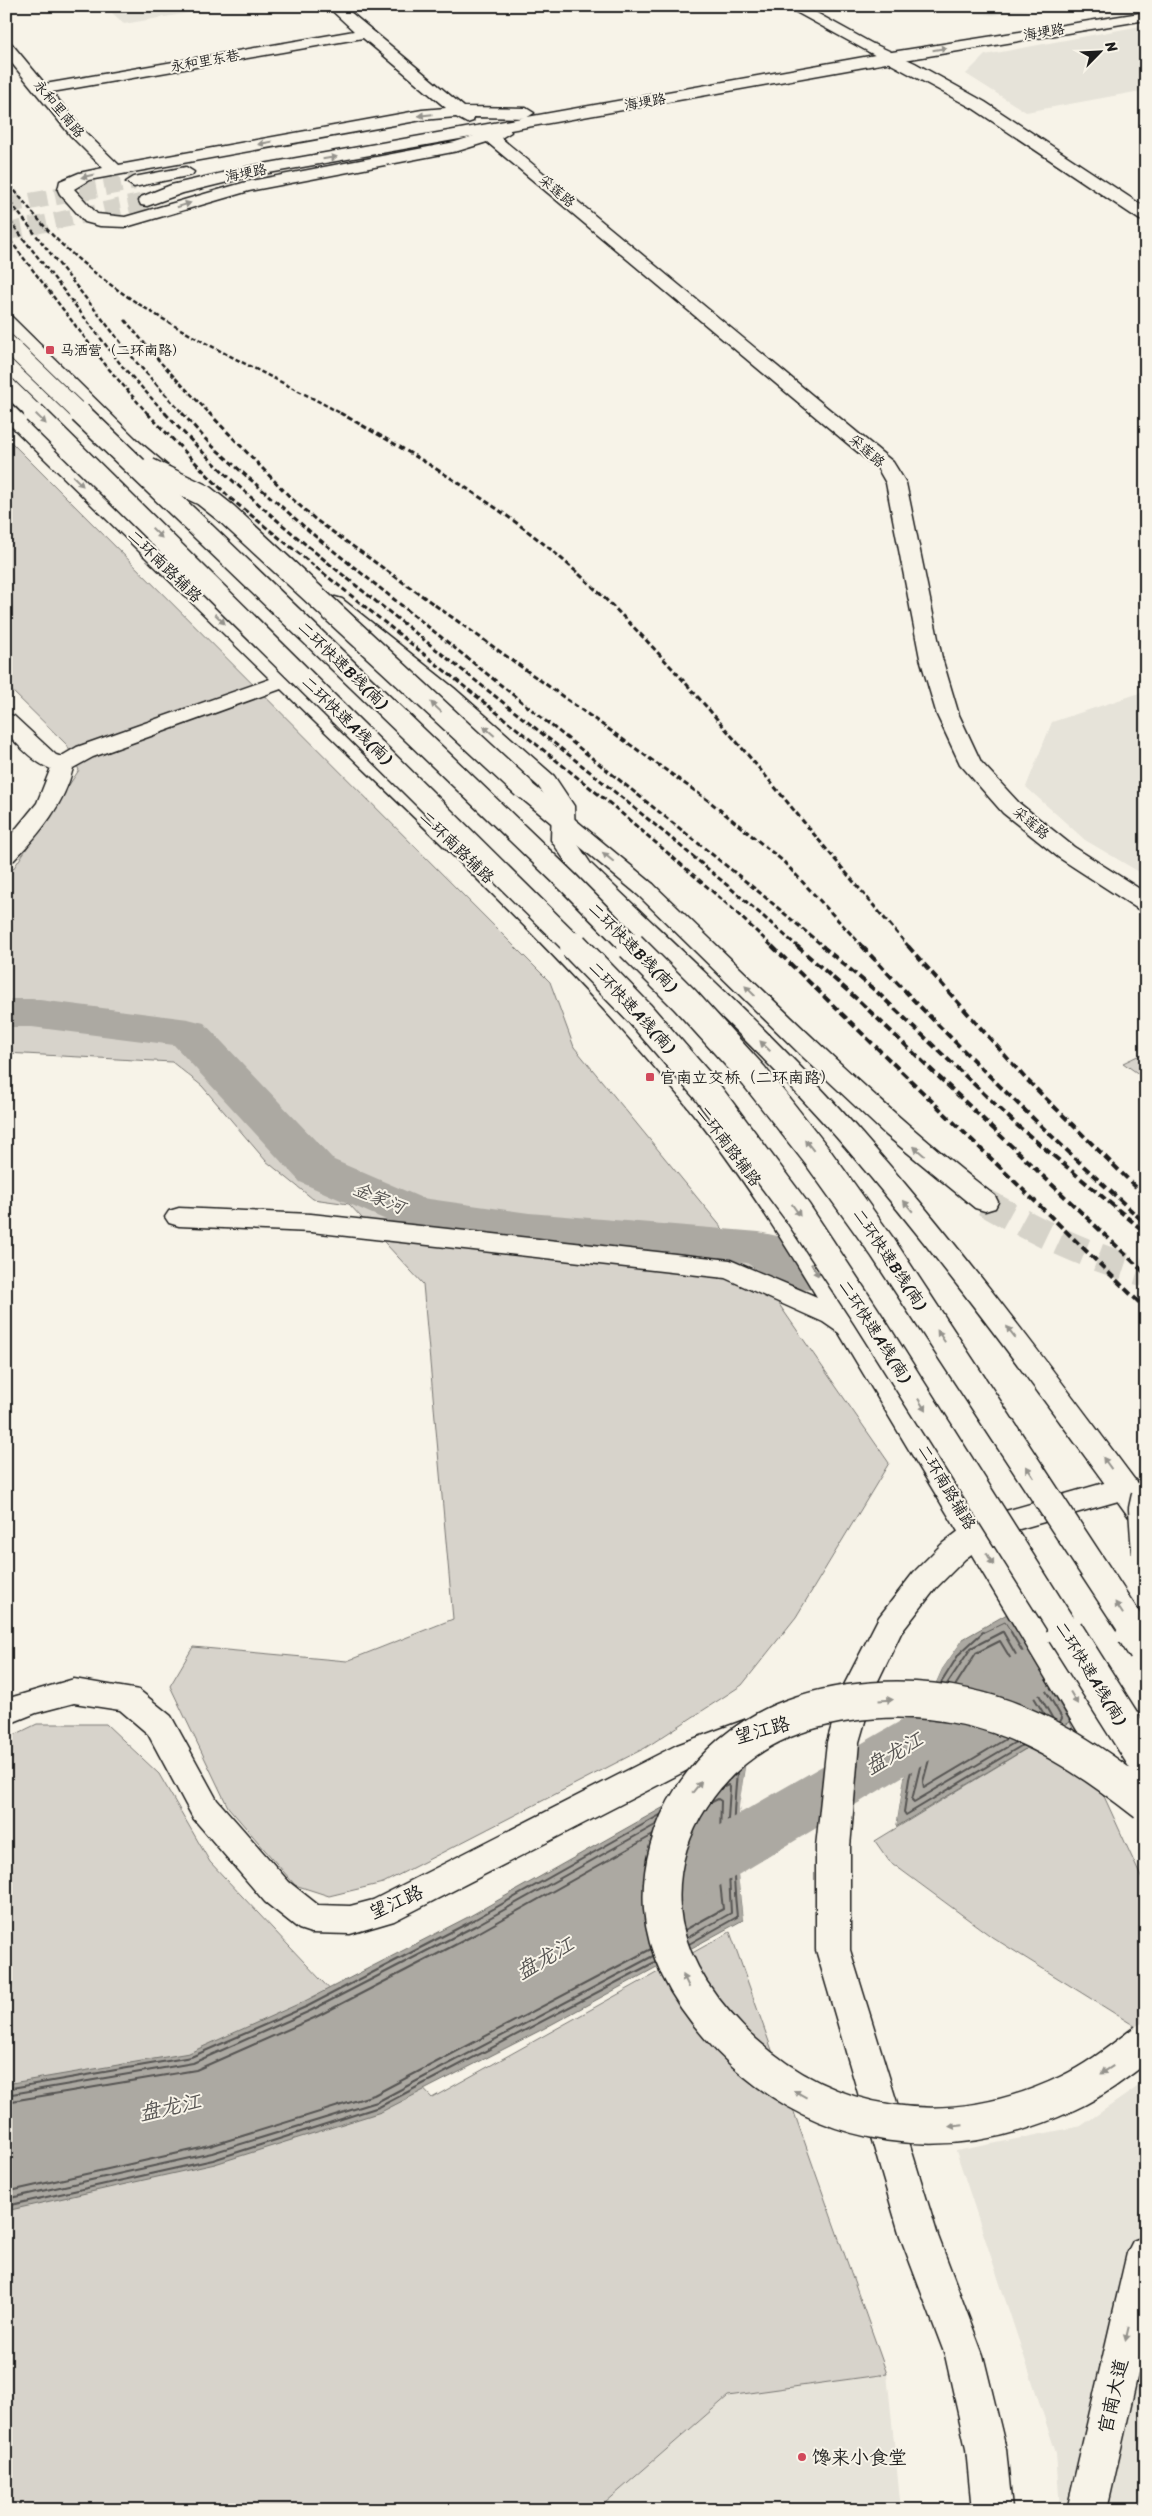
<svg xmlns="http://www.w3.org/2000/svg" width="1152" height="2516" viewBox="0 0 1152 2516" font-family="Sriracha,'LXGW WenKai TC',sans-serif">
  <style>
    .built { fill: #e6e3d9 }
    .green { fill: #d7d3cb; stroke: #7a7874 }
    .water { fill: #aca9a2; stroke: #72716c }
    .pier { fill: #f7f3e8 }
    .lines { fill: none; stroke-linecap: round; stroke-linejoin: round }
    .shore-far1 { stroke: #565452; stroke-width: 1 }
    .shore { stroke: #565452; stroke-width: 2 }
    .river { fill: #aca9a2; fill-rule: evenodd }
    .secondary-tunnel-far1 { stroke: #d6d3c9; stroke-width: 17; stroke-dasharray: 17 8; stroke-linecap: butt }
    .secondary-tunnel { stroke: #d6d3c9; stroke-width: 28; stroke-dasharray: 28 14; stroke-linecap: butt }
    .minor-casing { stroke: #1c1c1c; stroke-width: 3 }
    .tertiary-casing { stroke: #1c1c1c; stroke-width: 3 }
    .secondary-casing { stroke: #1c1c1c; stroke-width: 3 }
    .trunk-casing { stroke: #1c1c1c; stroke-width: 3 }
    .minor { fill: #f7f3e8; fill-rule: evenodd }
    .tertiary { fill: #f7f3e8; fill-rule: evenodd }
    .secondary { fill: #f7f3e8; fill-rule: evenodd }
    .trunk { fill: #f7f3e8; fill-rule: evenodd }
    .rail-far2 { stroke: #1c1c1c; stroke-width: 2.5; stroke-dasharray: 4.5 2.5; stroke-linecap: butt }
    .rail-far1 { stroke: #1c1c1c; stroke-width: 3; stroke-dasharray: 5.5 3; stroke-linecap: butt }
    .rail { stroke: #1c1c1c; stroke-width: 4; stroke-dasharray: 8 4; stroke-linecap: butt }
    .trunk-bridge-far3-casing { stroke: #1c1c1c; stroke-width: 19; stroke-linecap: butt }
    .trunk-bridge-far2-casing { stroke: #1c1c1c; stroke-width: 24; stroke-linecap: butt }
    .trunk-bridge-far1-casing { stroke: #1c1c1c; stroke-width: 31; stroke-linecap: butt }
    .trunk-bridge-casing { stroke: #1c1c1c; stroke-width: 39; stroke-linecap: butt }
    .trunk-bridge-far3 { stroke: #f7f3e8; stroke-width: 17 }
    .trunk-bridge-far2 { stroke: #f7f3e8; stroke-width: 21 }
    .trunk-bridge-far1 { stroke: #f7f3e8; stroke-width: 28 }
    .trunk-bridge { stroke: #f7f3e8; stroke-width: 36 }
    .oneway { fill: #94928c }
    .poi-dot { fill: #d1495b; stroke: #f7f3e8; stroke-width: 2 }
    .labels { text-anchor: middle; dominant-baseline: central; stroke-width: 4; stroke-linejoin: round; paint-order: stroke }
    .far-street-label { font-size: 14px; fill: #1c1c1c; stroke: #f7f3e8 }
    .far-poi-label { font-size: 14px; fill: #1c1c1c; stroke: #f7f3e8; text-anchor: start }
    .street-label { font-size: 16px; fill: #1c1c1c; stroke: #f7f3e8 }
    .poi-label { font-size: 16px; fill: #1c1c1c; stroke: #f7f3e8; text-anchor: start }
    .water-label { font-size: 18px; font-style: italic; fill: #565452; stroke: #f7f3e8 }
    .near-street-label { font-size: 19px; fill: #1c1c1c; stroke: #f7f3e8 }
    .near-poi-label { font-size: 19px; fill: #1c1c1c; stroke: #f7f3e8; text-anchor: start }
    .near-water-label { font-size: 21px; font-style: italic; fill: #565452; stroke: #f7f3e8 }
  </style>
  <rect width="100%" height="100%" fill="#f7f3e8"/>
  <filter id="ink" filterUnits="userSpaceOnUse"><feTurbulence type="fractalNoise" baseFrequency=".02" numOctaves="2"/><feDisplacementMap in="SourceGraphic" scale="10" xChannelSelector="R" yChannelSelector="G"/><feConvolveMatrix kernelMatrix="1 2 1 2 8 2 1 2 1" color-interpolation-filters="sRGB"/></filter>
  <g filter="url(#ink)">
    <g class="built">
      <polygon points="105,6 229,6 124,24"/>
      <polygon points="896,6 1053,6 993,15"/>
      <polygon points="1146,25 1146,90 1026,112 966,74 985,55"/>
      <polygon points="1146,691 1146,876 1085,840 1026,787 1052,722"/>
      <polygon points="1146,2081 1146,2510 1060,2510 1056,2453 956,2151 1081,2126"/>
      <polygon points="887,2374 901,2510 597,2510 728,2396"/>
    </g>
    <g class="green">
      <polygon points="6,437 550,982 574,1047 749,1261 889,1463 796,1617 742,1685 645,1748 383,1883 329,1896 295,1885 228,1807 170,1686 193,1647 347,1661 453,1619 423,1284 349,1204 313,1199 266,1161 202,1086 172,1062 6,1053 6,873 13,869 79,770 67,745 6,685"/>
      <polygon points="1146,1052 1146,1079 1123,1063"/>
      <polygon points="1070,1722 1146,1888 1146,2033 992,1937 889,1861 875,1841"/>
      <polygon points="37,1724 106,1724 159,1774 210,1862 432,2098 730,1932 887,2374 728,2396 597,2510 6,2510 6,1739"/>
    </g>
    <g class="water">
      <polygon points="1007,1614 1070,1722 896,1827 904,1778 918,1723 942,1669 963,1639"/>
      <path d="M 746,1761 C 737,1819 736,1862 743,1920 L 543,2029 L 381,2112 L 215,2164 L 6,2211 L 6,2084 L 189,2053 L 305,2001 L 470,1916 Z"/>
    </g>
    <g class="pier">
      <polygon points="963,1639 942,1669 918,1723 904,1778 896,1827 894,1828 902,1778 916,1722 939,1667 958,1642"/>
      <polygon points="746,1761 748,1762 740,1813 740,1874 745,1919 743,1920 738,1874 738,1813"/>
    </g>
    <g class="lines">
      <g class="shore-far1">
        <polyline points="982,1633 1005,1622 1012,1633"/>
        <polyline points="999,1633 1003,1631 1004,1633"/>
      </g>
      <g class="shore">
        <polyline points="1003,1632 1053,1719"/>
        <polyline points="1011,1632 1062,1718 1060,1722"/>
        <polyline points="941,1683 959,1654 983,1632"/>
        <polyline points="947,1684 971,1648 1002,1632"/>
        <polyline points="955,1686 976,1653 1000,1641 1044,1714"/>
        <polyline points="924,1720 909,1779 904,1812 906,1815 1021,1746"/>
        <polyline points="931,1721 912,1800 914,1802 1014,1743"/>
        <polyline points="939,1722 923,1782 924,1788 1006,1739"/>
        <polyline points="685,1930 723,1909 719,1874 721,1801 718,1799 712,1802"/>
        <polyline points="687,1938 731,1913 727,1835 730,1787 728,1785 724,1787"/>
        <path d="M 689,1944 L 737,1917 C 732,1869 732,1821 737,1773"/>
        <polyline points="6,2089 191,2057 308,2006 472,1921 660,1815"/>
        <polyline points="6,2095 193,2063 310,2011 475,1926 657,1824"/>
        <polyline points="6,2102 196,2070 314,2018 478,1933 653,1835"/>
        <polyline points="6,2192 210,2146 374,2095 651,1949"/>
        <polyline points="6,2199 212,2153 377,2102 653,1956"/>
        <polyline points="6,2206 213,2160 379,2107 655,1962"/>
      </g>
      <g class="river">
        <path d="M 6,999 L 32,999 L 188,1019 L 204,1023 L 334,1160 L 422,1198 L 529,1213 L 759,1232 L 777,1236 L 813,1259 L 825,1263 L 832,1275 L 825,1287 C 792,1296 774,1281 747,1263 L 529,1245 L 412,1229 L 395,1224 L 300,1182 L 174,1045 L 32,1027 L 6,1027 Z"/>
        <polygon points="1039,1646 1059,1653 1068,1668 1059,1683 701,1897 679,1904 657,1897 648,1879 657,1861 1019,1653"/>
      </g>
      <g class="secondary-tunnel-far1">
        <polyline points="6,206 134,182"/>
        <polyline points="6,232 147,201"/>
      </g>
      <path class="secondary-tunnel" d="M 985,1202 C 1040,1234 1085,1255 1146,1273"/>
      <g class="minor-casing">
        <g id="minor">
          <path d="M 327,6 L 343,6 L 464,107 L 526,108 L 534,113 L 526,118 L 474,117 L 473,121 L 467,123 L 456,117 L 422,120 L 89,180 L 74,189 L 97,214 L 125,217 L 246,182 L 455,142 L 477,135 L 474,131 L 482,126 L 491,130 L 503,127 L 509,129 L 511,132 L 501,138 L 893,462 L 906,483 L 942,658 L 959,715 L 981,762 L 1019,803 L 1074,847 L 1146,893 L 1146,911 L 1138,909 L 1058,857 L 1003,813 L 960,764 L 937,715 L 920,658 L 886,483 L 878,469 L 487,142 L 458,151 L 249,191 L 126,227 L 100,226 L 85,222 L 60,194 L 58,190 L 60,181 L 79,173 L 103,168 L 71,136 L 6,56 L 6,42 L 11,43 L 45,84 L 354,31 ZM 363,38 L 446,108 L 422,110 L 119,165 L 83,130 L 52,92 Z"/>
          <polygon points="874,44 915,63 985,102 1146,208 1146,221 1140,220 974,109 869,52 866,49 869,46"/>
          <polygon points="6,316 12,317 137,440 182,478 185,482 182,486 168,486 123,448 6,331"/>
          <path d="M 6,404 L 13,406 L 524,900 L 633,1013 L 696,1083 L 759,1165 L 816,1250 L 1138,1774 L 1142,1783 L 1138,1792 L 1126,1796 L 1114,1792 L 839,1333 L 823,1322 L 725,1278 L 311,1232 L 179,1226 L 169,1223 L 165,1217 L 169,1211 L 179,1208 L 311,1214 L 730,1260 L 817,1297 C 775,1227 730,1158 678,1095 C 558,949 416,821 281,689 L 93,757 L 73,768 C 64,805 40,833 14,860 L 6,862 L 6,841 L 37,803 L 52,765 L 55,760 L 77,747 L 270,679 L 6,421 Z"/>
          <path d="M 335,597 L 342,599 L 454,688 L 554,776 L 574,806 L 575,840 L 591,864 C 683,953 780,1039 864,1136 C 964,1250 1055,1373 1146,1495 L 1146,1518 L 1140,1520 L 1129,1517 C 1038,1391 946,1265 845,1147 C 761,1050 665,963 574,874 L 551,840 L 552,806 L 538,786 L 438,698 L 328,607 L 325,603 L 328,599 Z"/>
          <polygon points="74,1679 139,1690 171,1716 217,1800 289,1882 318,1905 350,1906 373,1900 677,1745 750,1718 761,1721 766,1730 761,1739 701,1763 394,1921 350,1934 311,1933 299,1929 265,1902 193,1818 148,1734 120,1710 74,1703 36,1713 6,1725 6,1699"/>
        </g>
      </g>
      <g class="tertiary-casing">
        <g id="tertiary">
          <polygon points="785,6 804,6 882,49 879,52 869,52"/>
          <path d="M 6,714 L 14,716 L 56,755 L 71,760 L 74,765 L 71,770 C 44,776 24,750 6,733 Z"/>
          <polygon points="1125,1477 1136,1480 1140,1488 1136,1496 1016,1530 986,1543 965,1559 936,1588 901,1633 875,1687 859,1742 850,1847 850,1950 938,2236 983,2355 1006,2449 1012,2510 972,2510 966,2449 945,2355 900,2236 816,1950 816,1847 827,1742 843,1687 879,1617 914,1572 943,1543 964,1527 995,1514"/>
        </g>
      </g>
      <g class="secondary-casing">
        <g id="secondary">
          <polygon points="1146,12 1146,20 892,62 252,176 183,193 147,206 141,205 139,201 141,197 171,185 252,166 892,52"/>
          <polygon points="186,167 194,172 192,175 134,187 126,182 134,177"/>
          <path d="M 645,882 L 653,884 C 765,991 872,1101 995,1196 L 998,1202 L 995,1208 L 985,1211 L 975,1208 L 886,1135 L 802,1056 L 637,894 L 633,889 L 637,884 Z"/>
          <polygon points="1146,2236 1146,2338 1107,2510 1067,2510 1127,2253 1133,2241"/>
        </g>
      </g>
      <g class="trunk-casing">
        <polygon id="trunk" points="523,781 531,783 653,884 657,889 653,894 645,896 637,894 515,793 512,788 515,783"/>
      </g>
      <use href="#minor" class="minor"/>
      <use href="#tertiary" class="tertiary"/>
      <use href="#secondary" class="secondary"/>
      <use href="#trunk" class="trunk"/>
      <g class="rail-far2">
        <path d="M 6,180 C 26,204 45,230 69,251 C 147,322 251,364 342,414"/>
        <polyline points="6,197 137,363 183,414"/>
        <polyline points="6,216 122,366 166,414"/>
        <polyline points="6,235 108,368 148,414"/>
        <polyline points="125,320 161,363 210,414"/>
      </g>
      <g class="rail-far1">
        <polyline points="147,413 231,499 613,806 726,903 773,947"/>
        <path d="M 165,413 C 244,499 337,570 428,643 C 553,742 679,841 798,947"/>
        <polyline points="182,413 210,444 315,536 759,892 824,947"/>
        <polyline points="209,413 290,497 316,520 709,801 783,861 863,947"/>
        <path d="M 340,413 C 412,453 485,496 549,548 C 629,615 697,695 764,774 C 812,832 860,890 909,947"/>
      </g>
      <g class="rail">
        <polyline points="772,946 1146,1309"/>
        <polyline points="797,946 858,1000 1146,1274"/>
        <polyline points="822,946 877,992 1019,1127 1146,1233"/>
        <path d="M 862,946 C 953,1043 1048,1134 1146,1224"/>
        <polyline points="908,946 1025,1078 1146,1197"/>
      </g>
      <g class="trunk-bridge-far3-casing">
        <g id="trunk-bridge-far3">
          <polyline points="6,342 81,414"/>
          <polyline points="6,385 36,414"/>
        </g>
      </g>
      <g class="trunk-bridge-far2-casing">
        <g id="trunk-bridge-far2">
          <polyline points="34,413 575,947"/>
          <polyline points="80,413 569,883 632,947"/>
          <polyline points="149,469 203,495 227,514 523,788"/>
        </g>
      </g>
      <g class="trunk-bridge-far1-casing">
        <g id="trunk-bridge-far1">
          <polyline points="574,946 640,1014 706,1090 798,1213 866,1316 1066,1633"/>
          <polyline points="631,946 685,1000 754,1076 817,1156 883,1248 1136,1633"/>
          <polyline points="1146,1495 1143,1509 1146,1553"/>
        </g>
      </g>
      <g class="trunk-bridge-casing">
        <g id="trunk-bridge">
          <polyline points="1065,1632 1146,1760"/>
          <polyline points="1135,1632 1146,1649"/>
          <path d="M 1146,1803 C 1092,1761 1034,1721 966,1707 C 907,1694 837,1698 782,1721 C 708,1753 656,1828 662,1909 C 666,1959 695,2003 730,2039 C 823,2134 950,2149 1068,2093 C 1096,2080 1121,2060 1146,2041"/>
        </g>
      </g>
      <use href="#trunk-bridge-far3" class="trunk-bridge-far3"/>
      <use href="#trunk-bridge-far2" class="trunk-bridge-far2"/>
      <use href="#trunk-bridge-far1" class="trunk-bridge-far1"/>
      <use href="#trunk-bridge" class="trunk-bridge"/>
    </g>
    <defs><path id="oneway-solid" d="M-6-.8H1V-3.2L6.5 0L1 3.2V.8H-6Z" transform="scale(1.25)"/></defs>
    <g class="oneway">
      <use href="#oneway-solid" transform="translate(940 49) rotate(-9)"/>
      <use href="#oneway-solid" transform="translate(425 115) rotate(174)"/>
      <use href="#oneway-solid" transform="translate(265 143) rotate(169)"/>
      <use href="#oneway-solid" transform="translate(330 158) rotate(-10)"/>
      <use href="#oneway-solid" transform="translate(88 176) rotate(167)"/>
      <use href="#oneway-solid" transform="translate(184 205) rotate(-17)"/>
      <use href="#oneway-solid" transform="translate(41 419) rotate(45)"/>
      <use href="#oneway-solid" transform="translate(78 481) rotate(45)"/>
      <use href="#oneway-solid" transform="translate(157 533) rotate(45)"/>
      <use href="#oneway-solid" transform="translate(220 619) rotate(44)"/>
      <use href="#oneway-solid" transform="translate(436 707) rotate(-137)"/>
      <use href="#oneway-solid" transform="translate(489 731) rotate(-139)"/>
      <use href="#oneway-solid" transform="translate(608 857) rotate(-140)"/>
      <use href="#oneway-solid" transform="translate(750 991) rotate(-135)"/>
      <use href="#oneway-solid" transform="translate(765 1046) rotate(-135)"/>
      <use href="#oneway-solid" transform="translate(809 1145) rotate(-128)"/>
      <use href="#oneway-solid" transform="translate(919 1151) rotate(-139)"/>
      <use href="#oneway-solid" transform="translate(908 1206) rotate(-130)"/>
      <use href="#oneway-solid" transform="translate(796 1210) rotate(55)"/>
      <use href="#oneway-solid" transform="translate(815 1270) rotate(58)"/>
      <use href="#oneway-solid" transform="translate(1011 1332) rotate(-128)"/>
      <use href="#oneway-solid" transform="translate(941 1336) rotate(-123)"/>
      <use href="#oneway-solid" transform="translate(922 1405) rotate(58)"/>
      <use href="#oneway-solid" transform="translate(1107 1463) rotate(-126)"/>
      <use href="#oneway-solid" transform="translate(1030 1472) rotate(-123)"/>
      <use href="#oneway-solid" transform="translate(990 1559) rotate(59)"/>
      <use href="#oneway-solid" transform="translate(1119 1608) rotate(-123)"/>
      <use href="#oneway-solid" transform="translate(1074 1698) rotate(59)"/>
      <use href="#oneway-solid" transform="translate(886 1700) rotate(-4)"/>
      <use href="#oneway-solid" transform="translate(697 1787) rotate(-51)"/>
      <use href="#oneway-solid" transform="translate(686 1981) rotate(-116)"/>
      <use href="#oneway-solid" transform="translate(1107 2070) rotate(147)"/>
      <use href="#oneway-solid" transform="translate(800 2094) rotate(-151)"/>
      <use href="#oneway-solid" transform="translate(956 2126) rotate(174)"/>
      <use href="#oneway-solid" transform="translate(1127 2334) rotate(103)"/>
    </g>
  </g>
  <g class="poi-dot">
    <rect x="45" y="345" width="10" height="10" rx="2.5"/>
    <rect x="645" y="1072" width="10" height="10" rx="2.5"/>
    <circle cx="802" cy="2457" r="5"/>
  </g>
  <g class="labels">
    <g class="far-street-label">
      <text transform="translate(1044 32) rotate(-9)">海埂路</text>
      <text transform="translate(205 61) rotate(-10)">永和里东巷</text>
      <text transform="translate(645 102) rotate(-10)">海埂路</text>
      <text transform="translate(59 109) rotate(50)">永和里南路</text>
      <text transform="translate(246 173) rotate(-11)">海埂路</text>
      <text transform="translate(557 191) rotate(40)">采莲路</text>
      <text transform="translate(867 451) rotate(41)">采莲路</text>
      <text transform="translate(1031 823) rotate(40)">采莲路</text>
    </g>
    <g class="far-poi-label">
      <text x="60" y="350">马洒营（二环南路）</text>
    </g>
    <g class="street-label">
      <text transform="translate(165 566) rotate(44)">二环南路辅路</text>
      <text transform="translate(343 665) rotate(44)">二环快速B线(南)</text>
      <text transform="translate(347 720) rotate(44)">二环快速A线(南)</text>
      <text transform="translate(457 847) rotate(44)">二环南路辅路</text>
      <text transform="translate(633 947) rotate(45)">二环快速B线(南)</text>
      <text transform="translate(632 1007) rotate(47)">二环快速A线(南)</text>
      <text transform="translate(729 1146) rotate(53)">二环南路辅路</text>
      <text transform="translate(890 1259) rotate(56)">二环快速B线(南)</text>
      <text transform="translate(875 1331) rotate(57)">二环快速A线(南)</text>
      <text transform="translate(947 1487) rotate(59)">二环南路辅路</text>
      <text transform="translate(1091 1673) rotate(58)">二环快速A线(南)</text>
    </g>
    <g class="poi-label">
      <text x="660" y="1077">官南立交桥（二环南路）</text>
    </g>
    <g class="water-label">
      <text transform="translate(379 1198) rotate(23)">金家河</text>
    </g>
    <g class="near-street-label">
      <text transform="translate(762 1730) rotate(-15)">望江路</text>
      <text transform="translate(396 1902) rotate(-24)">望江路</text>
      <text transform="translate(1113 2396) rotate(-77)">官南大道</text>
    </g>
    <g class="near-poi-label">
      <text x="812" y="2457">馋来小食堂</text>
    </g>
    <g class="near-water-label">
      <text transform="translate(894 1753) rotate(-30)">盘龙江</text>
      <text transform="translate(545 1958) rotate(-30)">盘龙江</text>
      <text transform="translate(170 2107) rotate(-12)">盘龙江</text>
    </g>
  </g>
  <rect width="1152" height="2516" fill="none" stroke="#f7f3e8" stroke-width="25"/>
  <rect x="12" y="12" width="1127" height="2491" fill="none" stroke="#1c1c1c" stroke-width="2" filter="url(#ink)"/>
  <g transform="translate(1100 52) rotate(66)" stroke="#f7f3e8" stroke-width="4" paint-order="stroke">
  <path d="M0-4L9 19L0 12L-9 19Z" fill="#1c1c1c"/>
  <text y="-8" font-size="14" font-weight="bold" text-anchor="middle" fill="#1c1c1c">N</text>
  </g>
</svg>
